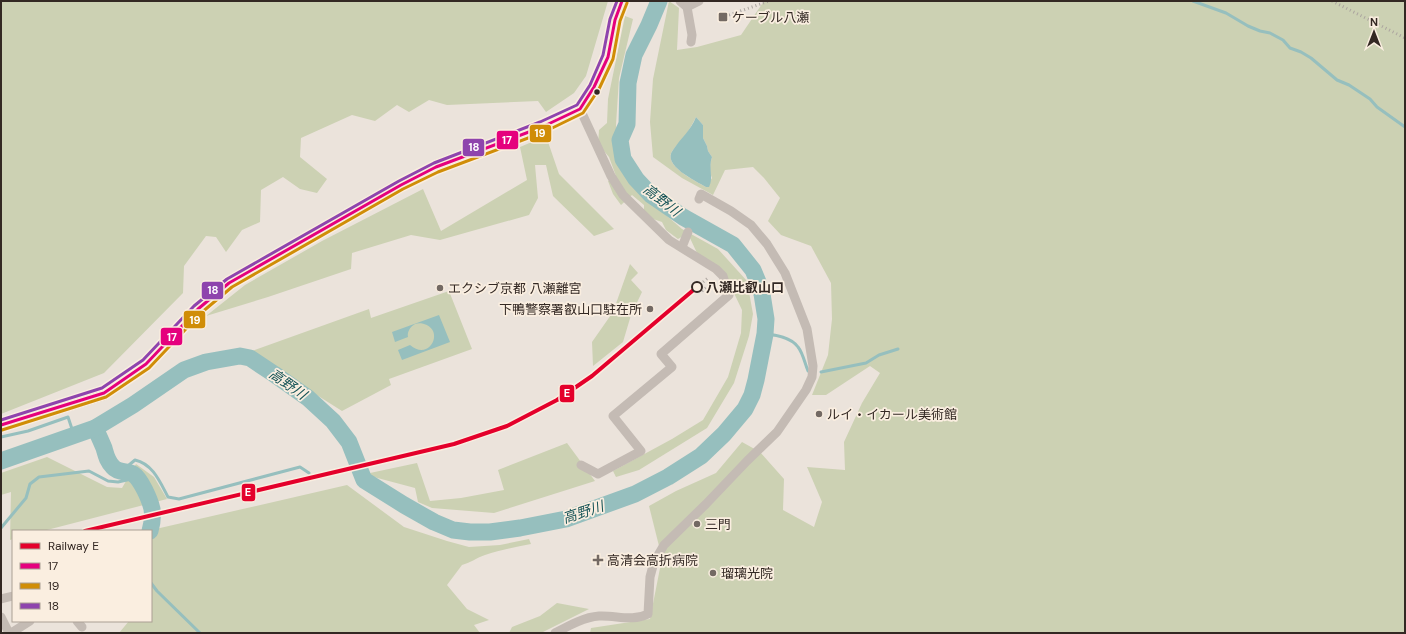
<svg xmlns="http://www.w3.org/2000/svg" width="1406" height="634" viewBox="0 0 1406 634" font-family="'DM Sans','Noto Sans JP',sans-serif">
  <style>
    .green { fill: #ccd1b3; fill-rule: evenodd }
    .water { fill: #96bfbe }
    .lines { fill: none; stroke-linecap: round; stroke-linejoin: round }
    .stream { stroke: #96bfbe; stroke-width: 3 }
    .river { stroke: #96bfbe; stroke-width: 17 }
    .minor { stroke: #c4bbb4; stroke-width: 9 }
    .highway { stroke: #aaa29b; stroke-width: 14 }
    .rail { stroke: #aba49f; stroke-width: 3; stroke-dasharray: 1 3; stroke-linecap: butt }
    .bus-1-casing { stroke: #faeee0; stroke-width: 6 }
    .bus-2-casing { stroke: #faeee0; stroke-width: 6 }
    .bus-3-casing { stroke: #faeee0; stroke-width: 6 }
    .bus-1 { stroke: #e5007d; stroke-width: 3 }
    .bus-2 { stroke: #d08d07; stroke-width: 3 }
    .bus-3 { stroke: #8e44ad; stroke-width: 3 }
    .rail-1-casing { stroke: #faeee0; stroke-width: 7 }
    .rail-1 { stroke: #e4002b; stroke-width: 4 }
    .poi-dot { fill: #736963; stroke: #faeee0; stroke-width: 1.5 }
    .bus-dot { fill: #332823; stroke: #faeee0; stroke-width: 1.5 }
    .stop-dot { fill: #faeee0; stroke: #332823; stroke-width: 2 }
    .labels { text-anchor: middle; dominant-baseline: central; stroke-width: 3.5; stroke-linejoin: round; paint-order: stroke }
    .poi-label { font-size: 13px; fill: #332823; stroke: #faeee0; text-anchor: start }
    .stop-label { font-size: 13px; font-weight: bold; fill: #332823; stroke: #faeee0; text-anchor: start }
    .water-label { font-size: 14px; font-style: italic; fill: #165457; stroke: #faeee0 }
    .line-badge { stroke: #faeee0; stroke-width: 1.5 }
    .badge-label { font-size: 11px; text-anchor: middle; font-weight: bold; fill: #fff }
  </style>
  <rect width="100%" height="100%" fill="#ebe3db"/>
  <g class="green">
    <polygon points="1,1 608,1 586,76 574,93 546,112 538,101 447,105 429,100 409,112 397,105 375,121 352,115 301,138 300,157 327,179 317,193 300,189 283,177 261,190 260,222 242,230 226,252 216,237 206,236 184,266 183,293 104,373 1,414"/>
    <path d="M 669,1 L 679,8 L 677,50 L 697,47 L 741,35 L 764,1 L 1405,1 L 1405,633 L 590,633 L 591,628 L 650,619 L 662,558 L 649,506 L 676,491 L 716,473 L 742,442 L 760,452 L 784,479 L 783,510 L 814,527 L 822,502 L 807,467 L 845,470 L 844,442 L 862,403 L 880,373 L 870,366 L 826,395 L 812,395 L 828,355 L 832,319 L 831,283 L 811,246 L 781,235 L 768,221 L 780,198 L 764,178 L 753,167 L 725,170 L 713,195 L 682,178 L 653,157 L 650,122 L 653,79 ZM 696,117 L 703,125 L 703,138 L 707,146 L 708,151 L 712,157 C 710,164 709,171 712,178 L 706,187 C 696,181 661,165 673,150 C 676,145 682,141 685,136 C 689,130 693,123 696,117 Z"/>
    <polygon points="625,16 633,19 619,78 616,125 621,159 636,189 682,229 718,249 747,281 753,314 749,336 734,383 707,428 639,470 616,477 613,471 672,439 703,420 728,377 741,333 742,310 723,270 697,253 689,236 685,235 678,239 666,230 662,222 650,218 644,212 644,205 632,195 621,205 613,194 608,181 616,176 609,157 598,144 599,130 607,123 608,99"/>
    <polygon points="546,136 559,174 614,229 594,236 553,196 546,165 535,165 538,198 529,215 440,240 411,235 352,253 351,269 268,297 206,316 245,285 322,241 423,189 441,231 527,180 520,147"/>
    <polygon points="630,264 638,273 631,280 642,292 631,315 623,342 593,366 592,342 613,312"/>
    <polygon points="449,291 472,349 389,379 391,385 342,411 249,352 369,309 371,318"/>
    <polygon points="567,443 595,481 494,513 432,508 418,502 415,488 370,476 370,473 417,463 430,501 461,498 504,490 498,470"/>
    <polygon points="47,457 107,487 122,488 136,464 154,477 167,499 43,531 13,531 13,539 10,540 11,492 1,495 1,473"/>
    <path d="M 347,485 L 404,527 L 447,541 L 469,547 L 500,545 L 529,539 L 531,544 C 515,547 500,550 485,555 C 476,558 470,563 462,565 L 447,585 L 467,609 L 489,620 L 474,625 L 480,633 L 119,633 L 129,621 L 151,621 L 151,531 L 147,531 Z"/>
    <polygon points="557,603 589,609 541,633 509,633 512,627 540,616"/>
  </g>
  <g class="water">
    <path d="M 696,117 L 703,125 L 703,138 L 707,146 L 708,151 L 712,157 C 708,168 714,178 709,187 L 706,187 C 696,181 661,165 673,150 C 681,138 691,130 696,117 Z"/>
    <path d="M 439,315 L 450,342 L 402,360 L 398,350 L 410,345 C 430,362 445,330 424,324 C 422,323 418,323 415,324 C 410,327 407,332 408,337 L 395,342 L 392,332 Z"/>
  </g>
  <g class="lines">
    <g class="stream">
      <polyline points="1193,1 1226,13 1248,26 1260,31 1270,33 1283,40 1290,48 1301,52 1311,58 1337,80 1349,85 1370,99 1377,107 1405,127"/>
      <path d="M 765,334 C 776,335 791,337 798,347 C 803,353 805,364 808,371"/>
      <polyline points="821,372 866,363 879,355 898,349"/>
      <polyline points="1,437 28,431 68,417 74,435"/>
      <path d="M 1,528 L 26,498 L 30,484 L 39,477 L 89,471 L 108,481 L 118,482 L 127,480 L 129,465 L 135,460 C 153,464 160,482 168,497 L 179,499 L 300,467 L 309,473"/>
      <polyline points="151,583 157,591 200,633"/>
    </g>
    <g class="river">
      <path d="M 95,428 C 98,434 101,441 104,448 C 106,455 107,461 113,467 C 118,473 127,471 133,474 C 141,479 150,500 152,509 C 153,516 152,524 150,531"/>
      <polyline points="1,461 95,428 133,405 184,370 206,362 240,356 250,358 274,374 308,398 333,421 349,442 364,480 404,505 434,522 453,530 470,532 490,532 520,528 566,519 635,494 668,477 701,456 724,434 745,409 752,395 756,380 765,334 766,319 762,294 758,282 753,270 733,245 683,217 651,195 636,179 623,159 620,140 627,124 628,83 634,55 649,25 659,1"/>
    </g>
    <g class="minor">
      <polyline points="680,1 687,7 692,35 691,42"/>
      <polyline points="687,7 699,1"/>
      <polyline points="580,109 611,176 623,195 669,240 716,269 723,276 729,295 661,354 672,367 613,416 641,451 598,474 581,465"/>
      <polyline points="682,247 688,232"/>
      <polyline points="1,599 13,596"/>
      <polyline points="1,617 9,633"/>
      <polyline points="77,621 82,627"/>
      <polyline points="11,633 30,621"/>
      <path d="M 555,633 C 568,626 584,617 599,616 C 616,615 632,622 648,614 L 650,577 L 654,562 L 664,545 L 706,504 L 747,461 L 777,432 L 806,390 L 812,377 L 813,366 L 807,329 L 785,273 L 767,244 L 751,225 L 731,211 L 701,194 L 699,199"/>
    </g>
    <polyline class="highway" points="1,425 104,393 146,364 198,309 229,283 401,185 436,167 542,127 580,109 594,87 608,57 615,20 622,1"/>
    <g class="rail">
      <polyline points="1332,1 1405,38"/>
      <polyline points="729,15 769,1"/>
      <polyline points="697,287 708,278"/>
      <polyline points="702,291 713,282"/>
    </g>
    <g class="bus-1-casing">
      <polyline id="bus-1" points="1,425 104,393 146,364 198,309 229,283 401,185 436,167 542,127 580,109 594,87 608,57 615,20 622,1"/>
    </g>
    <g class="bus-2-casing">
      <polyline id="bus-2" points="2,430 106,397 149,368 201,313 232,287 403,189 438,172 544,132 583,113 599,89 613,59 620,21 627,3"/>
    </g>
    <g class="bus-3-casing">
      <polyline id="bus-3" points="1,420 102,388 143,360 194,306 227,279 399,181 434,163 540,122 577,105 590,85 603,55 610,19 617,1"/>
    </g>
    <use href="#bus-1" class="bus-1"/>
    <use href="#bus-2" class="bus-2"/>
    <use href="#bus-3" class="bus-3"/>
    <g class="rail-1-casing">
      <polyline id="rail-1" points="85,531 454,444 507,426 557,400 592,376 697,287"/>
    </g>
    <use href="#rail-1" class="rail-1"/>
  </g>
  <g class="poi-dot">
    <rect x="718" y="12" width="10" height="10" rx="2"/>
    <circle cx="440" cy="288" r="4"/>
    <circle cx="650" cy="309" r="4"/>
    <circle cx="819" cy="414" r="4"/>
    <circle cx="697" cy="524" r="4"/>
    <path d="M596 554h4v4h4v4h-4v4h-4v-4h-4v-4h4z"/>
    <circle cx="713" cy="573" r="4"/>
  </g>
  <circle class="bus-dot" cx="597" cy="92" r="3.5"/>
  <circle class="stop-dot" cx="697" cy="287" r="5"/>
  <g class="labels">
    <g class="poi-label">
      <text x="732" y="17">ケーブル八瀬</text>
      <text x="448" y="288">エクシブ京都 八瀬離宮</text>
      <text x="642" y="309" text-anchor="end">下鴨警察署叡山口駐在所</text>
      <text x="827" y="414">ルイ・イカール美術館</text>
      <text x="705" y="524">三門</text>
      <text x="607" y="560">高清会高折病院</text>
      <text x="721" y="573">瑠璃光院</text>
    </g>
    <g class="stop-label">
      <text x="706" y="287">八瀬比叡山口</text>
    </g>
    <g class="water-label">
      <text transform="translate(662 200) rotate(38)">高野川</text>
      <text transform="translate(288 384) rotate(35)">高野川</text>
      <text transform="translate(583 512) rotate(-18)">高野川</text>
    </g>
  </g>
  <g class="line-badge">
    <rect x="529" y="124" width="23" height="19" rx="4" fill="#d08d07"/>
    <rect x="496" y="130" width="23" height="20" rx="4" fill="#e5007d"/>
    <rect x="462" y="138" width="23" height="19" rx="4" fill="#8e44ad"/>
    <rect x="201" y="281" width="23" height="19" rx="4" fill="#8e44ad"/>
    <rect x="183" y="310" width="23" height="19" rx="4" fill="#d08d07"/>
    <rect x="160" y="327" width="23" height="19" rx="4" fill="#e5007d"/>
    <rect x="559" y="384" width="16" height="19" rx="4" fill="#e4002b"/>
    <rect x="241" y="483" width="15" height="19" rx="4" fill="#e4002b"/>
  </g>
  <g class="badge-label">
    <text x="540" y="137">19</text>
    <text x="507" y="144">17</text>
    <text x="474" y="151">18</text>
    <text x="213" y="294">18</text>
    <text x="195" y="324">19</text>
    <text x="172" y="341">17</text>
    <text x="567" y="397">E</text>
    <text x="248" y="496">E</text>
  </g>
  <rect width="1406" height="634" fill="none" stroke="#332823" stroke-width="4"/>
  <rect x="12" y="530" width="140" height="92" fill="#faeee0" stroke="#aa9f94"/>
  <rect x="20" y="543" width="20" height="6" fill="#e4002b" stroke="#aa9f94"/>
  <text x="48" y="550" font-size="12" fill="#332823">Railway E</text>
  <rect x="20" y="563" width="20" height="6" fill="#e5007d" stroke="#aa9f94"/>
  <text x="48" y="570" font-size="12" fill="#332823">17</text>
  <rect x="20" y="583" width="20" height="6" fill="#d08d07" stroke="#aa9f94"/>
  <text x="48" y="590" font-size="12" fill="#332823">19</text>
  <rect x="20" y="603" width="20" height="6" fill="#8e44ad" stroke="#aa9f94"/>
  <text x="48" y="610" font-size="12" fill="#332823">18</text>
  <g transform="translate(1374 32)" stroke="#faeee0" stroke-width="3" paint-order="stroke">
  <path d="M0-3L7 15L0 10L-7 15Z" fill="#332823"/>
  <text y="-6" font-size="11" font-weight="bold" text-anchor="middle" fill="#332823">N</text>
  </g>
</svg>
